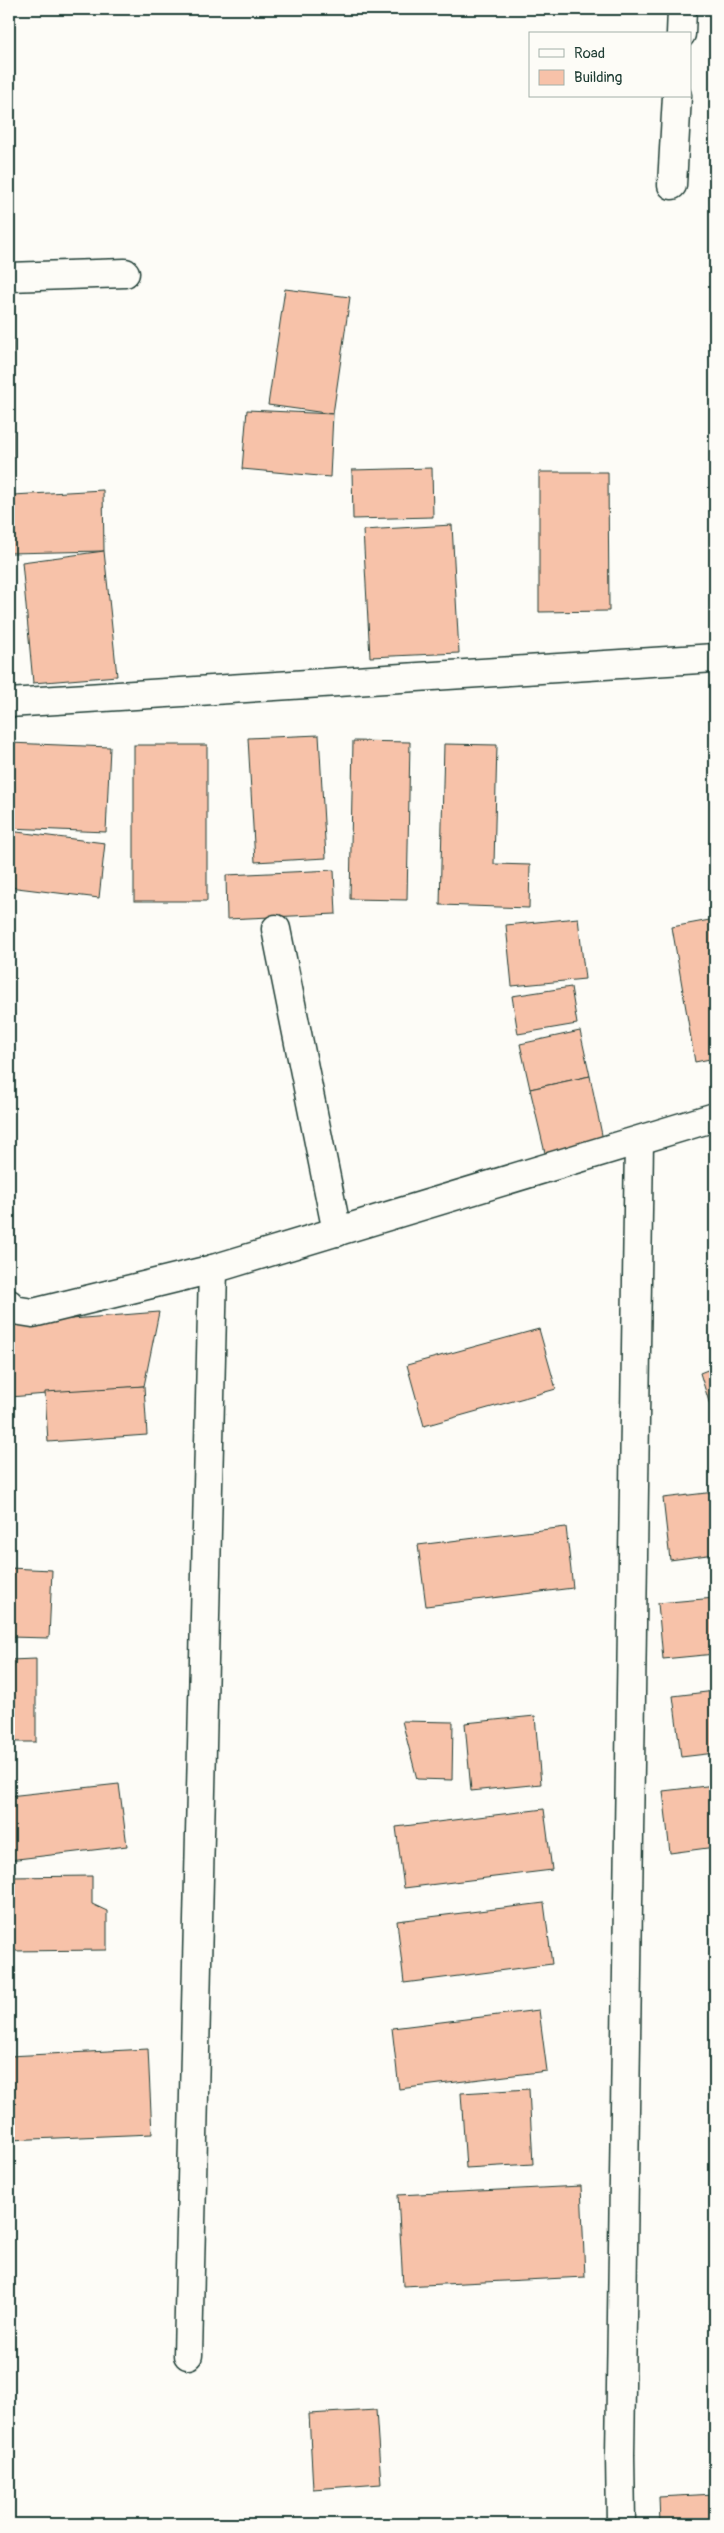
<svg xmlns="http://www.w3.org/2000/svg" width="724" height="2533" viewBox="0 0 724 2533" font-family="Pangolin,sans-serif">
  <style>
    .building { fill: #f7c2a9; stroke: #1f3d34 }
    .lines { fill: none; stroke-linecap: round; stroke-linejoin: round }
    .minor-casing { stroke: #1f3d34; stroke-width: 31 }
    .minor { stroke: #fdfcf7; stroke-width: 28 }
  </style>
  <rect width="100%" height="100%" fill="#fdfcf7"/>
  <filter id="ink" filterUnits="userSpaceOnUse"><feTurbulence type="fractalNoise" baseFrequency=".02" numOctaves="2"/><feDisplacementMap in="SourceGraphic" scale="10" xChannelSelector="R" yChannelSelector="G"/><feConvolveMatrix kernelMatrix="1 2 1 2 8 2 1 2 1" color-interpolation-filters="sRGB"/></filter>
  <g filter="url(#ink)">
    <g class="building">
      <polygon points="285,289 350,297 333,414 268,405"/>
      <rect x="9" y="302" width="4" height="193"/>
      <polygon points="247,410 333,414 330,477 242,469"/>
      <polygon points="432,468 433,517 353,519 352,470"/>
      <polygon points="539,472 608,472 609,611 539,612"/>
      <polygon points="103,490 104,551 10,553 13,495"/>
      <polygon points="452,525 459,653 370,657 363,530"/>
      <polygon points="104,551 117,676 33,683 22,562"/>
      <polygon points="319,735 326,858 255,862 248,738"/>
      <polygon points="353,741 410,742 407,900 350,899"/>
      <polygon points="9,743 110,747 106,832 9,828"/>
      <polygon points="444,744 497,745 494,864 530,865 529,908 440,905"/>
      <rect x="134" y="745" width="73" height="156"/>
      <polygon points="9,831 105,843 99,898 9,887"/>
      <polygon points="334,870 336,914 227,919 226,875"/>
      <polygon points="578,918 585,979 512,986 506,925"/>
      <polygon points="715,919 715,1058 695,1062 672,927"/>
      <polygon points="571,987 577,1024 518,1034 512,996"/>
      <polygon points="580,1031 590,1076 530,1089 520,1044"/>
      <polygon points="590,1076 603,1140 545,1153 530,1089"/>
      <polygon points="159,1312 144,1386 10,1397 9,1324"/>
      <polygon points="539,1329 556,1389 424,1426 407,1365"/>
      <polygon points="715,1367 715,1421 700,1373"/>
      <polygon points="144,1386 147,1435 48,1442 45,1392"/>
      <polygon points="715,1492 715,1554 670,1560 663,1498"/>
      <polygon points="566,1527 573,1588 426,1606 418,1545"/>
      <polygon points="9,1568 52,1570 49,1638 9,1637"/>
      <polygon points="715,1598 715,1654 663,1659 658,1603"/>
      <polygon points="36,1659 36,1742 9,1742 9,1660"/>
      <polygon points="715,1691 715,1753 681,1757 673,1696"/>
      <polygon points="535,1716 541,1784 471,1791 465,1723"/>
      <polygon points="402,1721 453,1722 452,1780 417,1779"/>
      <polygon points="119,1784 127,1846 9,1860 9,1796"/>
      <polygon points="715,1785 715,1847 670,1853 663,1791"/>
      <polygon points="544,1809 552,1870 404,1888 396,1827"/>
      <polygon points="92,1876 92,1904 107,1911 107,1950 9,1951 9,1877"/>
      <polygon points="544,1903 552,1964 404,1983 397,1921"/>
      <polygon points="539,2010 547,2071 399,2089 392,2028"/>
      <polygon points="148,2049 152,2134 9,2140 9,2056"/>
      <polygon points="529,2089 533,2164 466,2168 461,2093"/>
      <polygon points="581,2186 585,2277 403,2286 398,2195"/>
      <polygon points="376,2410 381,2484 313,2489 309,2414"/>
      <polygon points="715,2494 715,2524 660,2524 659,2497"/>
    </g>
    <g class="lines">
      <g class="minor-casing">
        <g id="minor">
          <polyline points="681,34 682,9"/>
          <polyline points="672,185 677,96"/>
          <polyline points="9,277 125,273"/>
          <polyline points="9,703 715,658"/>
          <polyline points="276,929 337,1232"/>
          <polyline points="9,1304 14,1310 33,1313 213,1269 715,1117"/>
          <polyline points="188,2355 213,1269"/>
          <polyline points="621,2524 620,2455 639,1141"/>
        </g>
      </g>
      <use href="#minor" class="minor"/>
    </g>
  </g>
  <rect width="724" height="2533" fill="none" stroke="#fdfcf7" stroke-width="30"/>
  <rect x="15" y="15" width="694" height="2503" fill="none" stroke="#1f3d34" stroke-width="2" filter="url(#ink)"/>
  <rect x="529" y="32" width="162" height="65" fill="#fdfcf7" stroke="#a4b0a9"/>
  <rect x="539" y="49" width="25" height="8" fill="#fdfcf7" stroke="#a4b0a9"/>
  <text x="574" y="58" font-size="15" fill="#1f3d34">Road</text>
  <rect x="539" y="70" width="25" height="15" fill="#f7c2a9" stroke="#a4b0a9"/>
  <text x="574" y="82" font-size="15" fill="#1f3d34">Building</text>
</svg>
